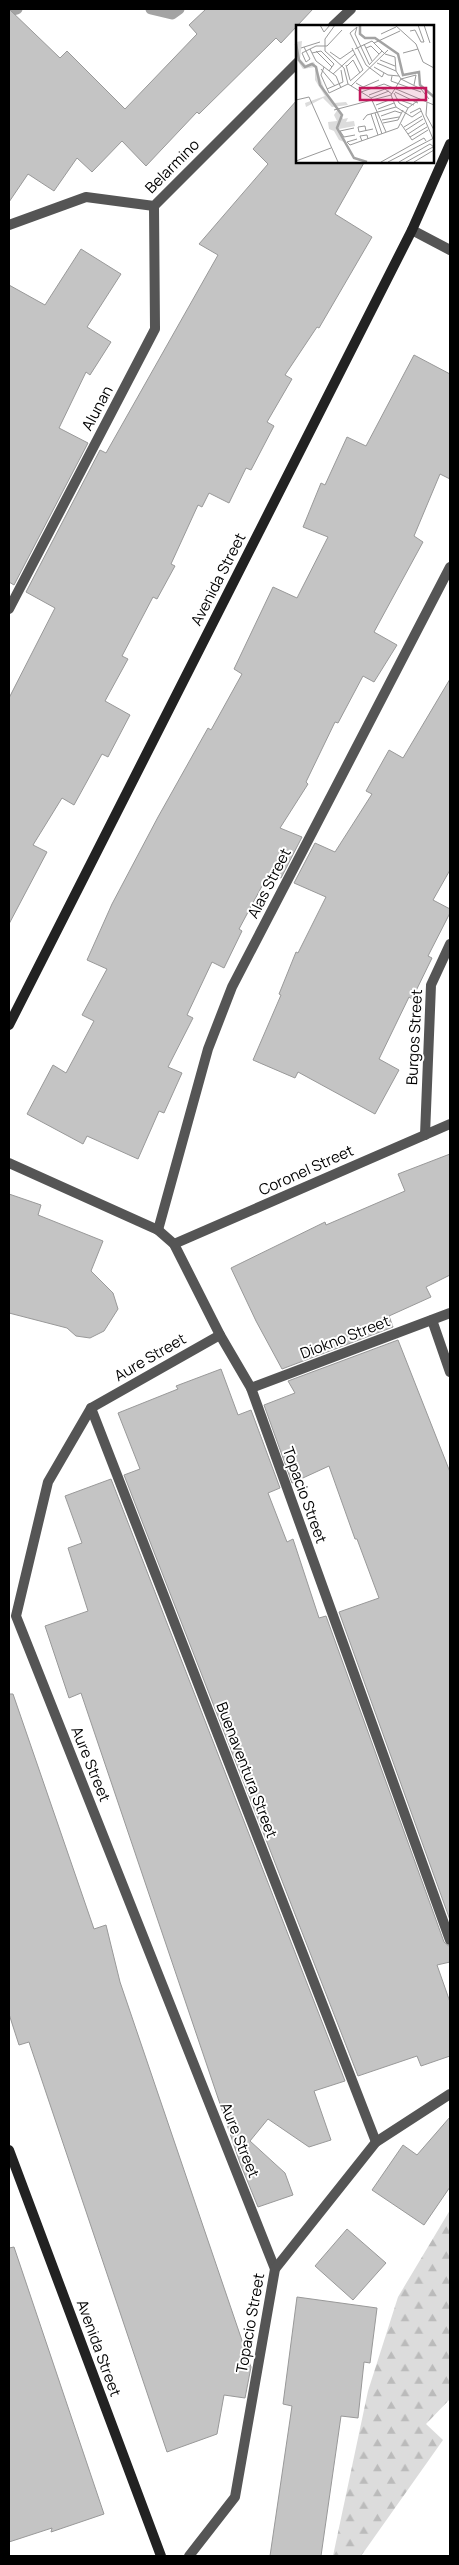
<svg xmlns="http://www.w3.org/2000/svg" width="459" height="2565" viewBox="0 0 459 2565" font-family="Manrope,sans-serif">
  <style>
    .forest { fill: url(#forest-firs) }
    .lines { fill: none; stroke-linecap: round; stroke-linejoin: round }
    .stream { stroke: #a3a3a3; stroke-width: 11 }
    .building { fill: #c4c4c4; stroke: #999 }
    .street { stroke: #555; stroke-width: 10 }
    .secondary { stroke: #222; stroke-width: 10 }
    .labels { text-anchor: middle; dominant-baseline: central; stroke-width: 4; stroke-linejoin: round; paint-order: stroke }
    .street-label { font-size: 15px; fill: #000; stroke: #fff }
    .inset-river { fill: none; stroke: #a3a3a3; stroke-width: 2.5 }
    .inset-road { fill: none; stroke: #999; stroke-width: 1 }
    .view { fill: #c2185b; fill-opacity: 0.15; stroke: #c2185b; stroke-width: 2.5 }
    .inset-edge { fill: none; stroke: #000; stroke-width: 2.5 }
  </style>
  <defs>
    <pattern id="forest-firs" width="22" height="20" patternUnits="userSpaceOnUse" patternTransform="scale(1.25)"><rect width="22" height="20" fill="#dcdcdc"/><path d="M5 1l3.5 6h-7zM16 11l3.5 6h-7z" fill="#bbb"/></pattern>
  </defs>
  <rect width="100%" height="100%" fill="#fff"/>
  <polygon class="forest" points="450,2210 450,2399 426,2424 443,2440 361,2556 333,2556 368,2391 398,2297"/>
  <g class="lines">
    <g class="stream">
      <polyline points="151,9 172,14 179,9"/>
      <polyline points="9,11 17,9"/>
    </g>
  </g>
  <g class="building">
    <polygon points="9,9 60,58 67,51 125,109 197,34 189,25 206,9 313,9 281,43 276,38 199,114 197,112 146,166 122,141 92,172 77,158 54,191 28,174 9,202"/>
    <polygon points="298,99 298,161 365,161 335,214 372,237 319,328 317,327 285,375 292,379 267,422 274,426 251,470 246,468 229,503 209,493 202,507 198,505 171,564 175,566 157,599 153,597 122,656 128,659 105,701 130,715 108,757 102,754 74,805 62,798 33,845 47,852 9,924 9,698 55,608 26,592 100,450 106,453 218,255 199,244 268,164 253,149"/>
    <polygon points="81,249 121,274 87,327 111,342 90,375 86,372 59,428 88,443 14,585 9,582 9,285 45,305"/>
    <polygon points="414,355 450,374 450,479 440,474 414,536 423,542 374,632 397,645 374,682 363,676 338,723 335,722 306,782 308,784 280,828 302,837 281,878 269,873 239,929 242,931 224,968 212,962 187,1015 193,1018 168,1067 182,1073 164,1113 159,1111 138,1159 87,1136 83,1144 27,1114 53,1065 66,1073 94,1021 82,1015 107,969 87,960 112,904 158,817 208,728 211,730 242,674 234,669 273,587 297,598 328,537 303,527 321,483 325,485 347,437 366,446"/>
    <polygon points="450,679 450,870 433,900 450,909 450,913 428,956 432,958 412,999 409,997 379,1059 399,1070 375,1114 298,1072 295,1078 253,1060 281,995 279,994 296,952 298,953 326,897 294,883 315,843 335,852 372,794 366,791 389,750 403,758"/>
    <polygon points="450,1154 450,1275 426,1287 431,1297 389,1316 393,1327 282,1369 256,1321 231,1268 325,1222 326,1225 405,1191 398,1174"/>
    <polygon points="9,1194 41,1205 38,1215 103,1241 91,1271 113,1293 118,1309 104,1331 90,1338 76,1336 67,1328 9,1313"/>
    <polygon points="398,1340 450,1472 450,1920 339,1612 379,1598 357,1539 355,1539 329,1466 292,1483 264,1405 295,1393 288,1381"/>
    <polygon points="221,1369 238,1415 251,1410 280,1488 268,1493 287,1542 293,1539 319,1618 326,1616 444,1942 450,1947 450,1962 437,1965 450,2002 450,2056 421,2066 417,2056 358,2076 124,1475 140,1469 118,1413 178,1389 176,1386"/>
    <polygon points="111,1479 345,2081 314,2091 331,2140 309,2147 268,2119 250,2141 285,2173 293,2195 258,2207 240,2163 81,1693 69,1698 45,1626 88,1611 68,1548 82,1543 65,1496"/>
    <polygon points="9,1694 13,1694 94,1929 106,1925 120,1982 251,2367 245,2398 224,2395 217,2434 167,2452 29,2042 19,2045 9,2014"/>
    <polygon points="450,2117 450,2187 424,2225 372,2190 403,2145 417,2155"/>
    <polygon points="347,2229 386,2263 353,2300 315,2266"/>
    <polygon points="14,2247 104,2514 51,2532 52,2528 9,2542 9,2248"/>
    <polygon points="297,2297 377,2308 370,2363 364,2362 358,2418 341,2416 321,2556 270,2556 292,2406 283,2404"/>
  </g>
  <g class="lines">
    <g class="street">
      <polyline points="333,26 351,9"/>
      <polyline points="9,225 86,197 154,206 298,62"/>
      <polyline points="412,230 450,250"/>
      <polyline points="9,609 155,329 154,206"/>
      <polyline points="425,1135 431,985 450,944"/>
      <polyline points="9,1163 158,1230 174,1244 220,1335 251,1388 450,1940"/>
      <polyline points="158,1230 208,1049 232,987 450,567"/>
      <polyline points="174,1244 450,1124"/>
      <polyline points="432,1320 450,1372"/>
      <polyline points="220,1335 91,1408 48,1482 16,1616 275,2269"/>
      <polyline points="251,1388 450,1313"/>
      <polyline points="91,1408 376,2142"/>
      <polyline points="189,2556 235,2497 275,2269 376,2142 450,2094"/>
    </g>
    <g class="secondary">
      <polyline points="9,1025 412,230 450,144"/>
      <polyline points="9,2150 161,2556"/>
    </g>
  </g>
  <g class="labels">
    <g class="street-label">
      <text transform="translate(172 166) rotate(-45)">Belarmino</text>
      <text transform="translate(97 408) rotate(-62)">Alunan</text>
      <text transform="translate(218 579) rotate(-63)">Avenida Street</text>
      <text transform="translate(269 883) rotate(-63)">Alas Street</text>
      <text transform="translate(414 1037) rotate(-87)">Burgos Street</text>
      <text transform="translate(306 1170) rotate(-24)">Coronel Street</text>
      <text transform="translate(345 1337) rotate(-21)">Diokno Street</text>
      <text transform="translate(150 1357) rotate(-30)">Aure Street</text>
      <text transform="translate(305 1495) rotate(70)">Topacio Street</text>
      <text transform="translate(91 1764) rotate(68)">Aure Street</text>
      <text transform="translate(247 1770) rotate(69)">Buenaventura Street</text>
      <text transform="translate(240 2140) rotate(68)">Aure Street</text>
      <text transform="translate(250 2323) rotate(-80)">Topacio Street</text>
      <text transform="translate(99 2348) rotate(70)">Avenida Street</text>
    </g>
  </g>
  <g transform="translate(296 25)">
    <rect width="138" height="138" fill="#fff"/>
    <path d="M 6,16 L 4,34 L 10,40 L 18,37 L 31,71 L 38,78 L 50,77 L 52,80 L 36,82 L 27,73 L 10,82 L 9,78 L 29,71 L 19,55 L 19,42 L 7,44 L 1,35 L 0,17 ZM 42,84 L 47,94 L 52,93 L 50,97 L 58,96 L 59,101 L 43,104 L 51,118 L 43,115 L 38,106 L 33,104 L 32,97 L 41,96 L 38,90 Z" fill="#dcdcdc"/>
    <path class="inset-river" d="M 64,0 L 64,9 L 69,13 L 79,13 L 102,29 L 107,50 L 123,47 L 124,60 L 138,72M 0,19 L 3,35 L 9,42 L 16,39 L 20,42 L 24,60 L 46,90 L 41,103 L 58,133 L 71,137"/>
    <path class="inset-road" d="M 24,0 L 28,7 L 34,0M 39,0 L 29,14 L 29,26 L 48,43 L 52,59 L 75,73 L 90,107M 99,0 L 120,19 L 127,37 L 138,43M 122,0 L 128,17M 128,0 L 134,18M 61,2 L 54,8 L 70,40 L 86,52 L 88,48M 61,2 L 59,9 L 73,39M 114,6 L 119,5 L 125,17 L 128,17M 85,9 L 100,2M 78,18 L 104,6M 68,19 L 76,36M 8,22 L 14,34 L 10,37 L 6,28 L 20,21 L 31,21 L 46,5M 5,23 L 24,17M 70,23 L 75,21 L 83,29M 14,24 L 20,36 L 40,51 L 45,63M 59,24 L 76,16 L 89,29 L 99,32 L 100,46 L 105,54 L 125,64 L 133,74M 20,26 L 36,42M 34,27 L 44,34 L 57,25M 16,28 L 25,26 L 38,39 L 33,46M 107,28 L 122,24M 84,35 L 99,41M 81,38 L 100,46M 50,40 L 54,55M 73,40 L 86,26M 51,41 L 57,35 L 64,48M 28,42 L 25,50 L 33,68 L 52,59M 78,42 L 92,50 L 103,51M 25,44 L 39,61M 37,49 L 59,29M 96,51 L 95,56 L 125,67M 54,56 L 67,45 L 56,23M 60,58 L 67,62 L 83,55M 55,61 L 92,25M 31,64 L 47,57 L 45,45M 65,67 L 88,59 L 138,80M 99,67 L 122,78M 98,68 L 103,78 L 112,83M 73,70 L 89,64 L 96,69M 95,70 L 100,82 L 116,92 L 125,86M 75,73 L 93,66M 101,74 L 118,80M 0,75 L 13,72 L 42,137M 131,77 L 130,90 L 138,105M 80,80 L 96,74M 82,84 L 98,78M 38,85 L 95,70 L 105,54 L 120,50 L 118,60M 79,88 L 86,109M 114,88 L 124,83 L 137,114M 75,89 L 82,110M 85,91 L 99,86 L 105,88M 67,95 L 71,90 L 100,82M 86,95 L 103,92M 87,98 L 102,95 L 107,85M 105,99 L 116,115 L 132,105M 108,102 L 126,91M 58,103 L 44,106 L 48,112 L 59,110M 110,105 L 127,94M 70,106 L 69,101 L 62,102 L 63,107 L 77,104M 112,109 L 129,98M 114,112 L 131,102M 61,114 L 51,117 L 54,120 L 102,103 L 112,83 L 124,74M 66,116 L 64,111 L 71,110 L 72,114M 0,136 L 35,123M 85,137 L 128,113 L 130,116M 92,137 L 138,113M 103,137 L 134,119 L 138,122M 110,137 L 137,122M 118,137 L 138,125"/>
    <path class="view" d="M 64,63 L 130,63 L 130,75 L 64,75 Z"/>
    <rect width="138" height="138" class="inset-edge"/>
  </g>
  <rect width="459" height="2565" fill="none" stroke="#000000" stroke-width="20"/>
</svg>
